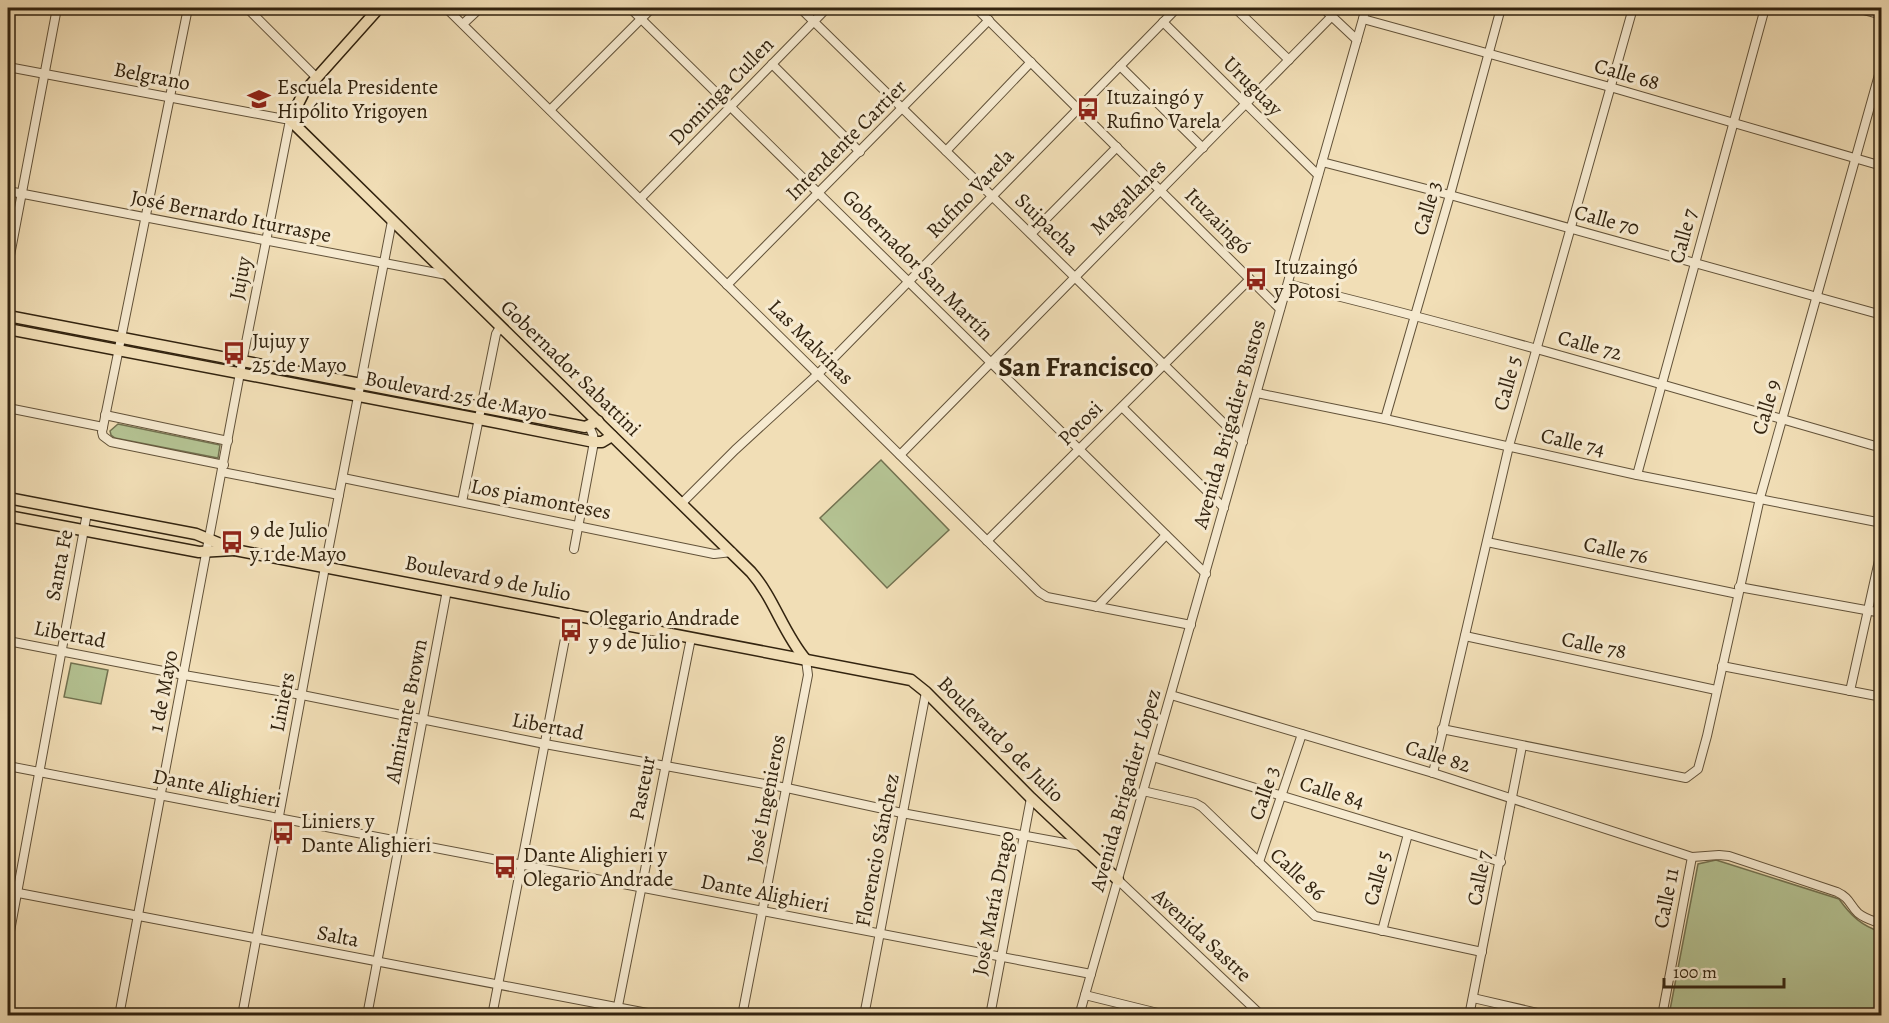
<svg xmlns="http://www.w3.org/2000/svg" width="1889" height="1023" viewBox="0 0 1889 1023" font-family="Alegreya,serif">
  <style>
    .green { fill: #b4c292; stroke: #737250; stroke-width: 1.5 }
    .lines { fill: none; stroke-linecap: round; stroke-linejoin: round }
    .minor-casing { stroke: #625239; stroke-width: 10 }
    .major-casing { stroke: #32230f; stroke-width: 13 }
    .minor { stroke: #f6ead0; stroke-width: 8 }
    .major { stroke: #f1deb6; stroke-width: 10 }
    .labels { text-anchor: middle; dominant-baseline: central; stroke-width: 6; stroke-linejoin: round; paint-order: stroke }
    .street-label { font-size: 21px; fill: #32230f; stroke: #f6ead0 }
    .poi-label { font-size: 21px; fill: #32230f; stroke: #f6ead0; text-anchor: start }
    .district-label { font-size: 27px; font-weight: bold; fill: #32230f; stroke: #f6ead0 }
  </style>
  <rect width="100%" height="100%" fill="#f1deb6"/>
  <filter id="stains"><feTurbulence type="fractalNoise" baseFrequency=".00333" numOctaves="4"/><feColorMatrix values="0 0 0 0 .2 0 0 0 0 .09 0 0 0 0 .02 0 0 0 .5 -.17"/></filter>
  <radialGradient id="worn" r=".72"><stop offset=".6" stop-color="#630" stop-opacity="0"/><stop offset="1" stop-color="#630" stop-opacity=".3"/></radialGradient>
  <g class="green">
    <polygon points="118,424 220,445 218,458 115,438 111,435 110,431"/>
    <polygon points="881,460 949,530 887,588 820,518"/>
    <polygon points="71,663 108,670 101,704 64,697"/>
    <path d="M 1716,860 L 1839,899 C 1851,916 1862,926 1881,932 L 1881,1015 L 1669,1015 L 1698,864 Z"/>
  </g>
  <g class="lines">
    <g class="minor-casing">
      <g id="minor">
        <polyline points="188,8 102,432 103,436 111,442 224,465"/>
        <polyline points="247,8 316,77"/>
        <polyline points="446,8 1039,592 1047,597 1191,625"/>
        <polyline points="630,8 1206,574"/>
        <polyline points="800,8 1243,442"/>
        <polyline points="976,8 1280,309"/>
        <polyline points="1235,8 1289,60"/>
        <polyline points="1323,8 1357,40"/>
        <polyline points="1856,8 1882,15"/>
        <polyline points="1363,19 1610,87 1882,166"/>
        <polyline points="1163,22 1318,175"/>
        <polyline points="463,24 480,8"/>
        <polyline points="772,64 860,152"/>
        <polyline points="1120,66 1203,148"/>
        <polyline points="8,67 290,120 240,373 119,1016"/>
        <polyline points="550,110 652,8"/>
        <polyline points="946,151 1031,62"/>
        <polyline points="1322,162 1450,195 1882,315"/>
        <polyline points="8,191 447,275"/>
        <polyline points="640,199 827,8"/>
        <polyline points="1031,234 1117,147"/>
        <polyline points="8,266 57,8"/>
        <path d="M 1288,284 C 1487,332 1684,391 1882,448"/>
        <polyline points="727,285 989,20"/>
        <polyline points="1257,393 1385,419 1637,475 1882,523"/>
        <polyline points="1122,407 1224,508"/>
        <polyline points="8,408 103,427"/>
        <polyline points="105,415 228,441"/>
        <polyline points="1385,419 1450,195 1501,8"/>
        <polyline points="900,455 1332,16"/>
        <polyline points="222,472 339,495"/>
        <polyline points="1637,475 1765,8"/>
        <polyline points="343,478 714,554 732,552"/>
        <polyline points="462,502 496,334 500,327"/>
        <polyline points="682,503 735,450 818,374 1177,8"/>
        <polyline points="987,541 1250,279"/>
        <polyline points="1487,542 1738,594"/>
        <polyline points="574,549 594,442 593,435 589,426"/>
        <polyline points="1739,587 1882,613"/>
        <polyline points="1097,607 1166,535"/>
        <polyline points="1465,636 1716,690"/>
        <polyline points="8,641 184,675 302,695 545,744 787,788 902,813 1081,846"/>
        <polyline points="1722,666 1882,697"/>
        <polyline points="1850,691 1882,547"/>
        <path d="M 1171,695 L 1433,773 L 1692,857 L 1719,855 L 1729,856 L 1837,892 C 1850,898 1849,904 1858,913 C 1865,919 1874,921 1882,924"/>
        <polyline points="1442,729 1686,778 1698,769 1707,736 1760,498 1882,64"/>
        <polyline points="1153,757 1501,862"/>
        <polyline points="8,766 1091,974"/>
        <polyline points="1433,773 1509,446 1633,8"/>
        <polyline points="1143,791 1195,803 1202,807 1315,916 1482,952"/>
        <polyline points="1259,862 1302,734"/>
        <polyline points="1118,880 1262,1016"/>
        <polyline points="8,891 663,1016"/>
        <polyline points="1382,931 1408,834"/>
        <polyline points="8,942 87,513"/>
        <polyline points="1085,995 1170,1016"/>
        <polyline points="1473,998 1551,1016"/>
        <polyline points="242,1016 325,567 392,221"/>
        <polyline points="367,1016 447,590"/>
        <polyline points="492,1016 570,613"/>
        <polyline points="616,1016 691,638"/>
        <polyline points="742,1016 808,675 806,660"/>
        <polyline points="864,1016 926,692"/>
        <polyline points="990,1016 1031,798"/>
        <polyline points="1079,1016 1366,8"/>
        <polyline points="1469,1016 1522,746"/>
        <polyline points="1662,1016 1692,857"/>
      </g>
    </g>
    <g class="major-casing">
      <g id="major">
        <path d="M 379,8 L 304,92 L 290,120 L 751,572 C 774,598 783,633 806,660"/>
        <polyline points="8,316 585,427 598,421"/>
        <polyline points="8,329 479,419 594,442 602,442 612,436"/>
        <polyline points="8,498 196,534 235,550 911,680 926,692 1031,798 1118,880"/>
        <polyline points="8,516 199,552 234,550"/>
      </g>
    </g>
    <use href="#minor" class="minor"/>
    <use href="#major" class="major"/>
  </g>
  <defs>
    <g id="school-bare" transform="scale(1.8)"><path d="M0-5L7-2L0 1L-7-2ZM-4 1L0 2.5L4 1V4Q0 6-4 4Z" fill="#8f2418" stroke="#f6ead0" stroke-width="2.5" paint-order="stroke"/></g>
    <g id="bus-bare" transform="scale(1.8)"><path d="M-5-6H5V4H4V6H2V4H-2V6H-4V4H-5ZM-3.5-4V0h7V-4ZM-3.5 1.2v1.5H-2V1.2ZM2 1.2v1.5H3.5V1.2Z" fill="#8f2418" stroke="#f6ead0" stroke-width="2.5" paint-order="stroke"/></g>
  </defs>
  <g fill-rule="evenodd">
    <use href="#school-bare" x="259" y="99"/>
    <use href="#bus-bare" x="1088" y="109"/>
    <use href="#bus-bare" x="1256" y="279"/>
    <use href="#bus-bare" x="234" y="353"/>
    <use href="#bus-bare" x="232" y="542"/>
    <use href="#bus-bare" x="571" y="630"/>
    <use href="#bus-bare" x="283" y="833"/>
    <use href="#bus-bare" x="505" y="867"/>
  </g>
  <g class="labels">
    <g class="street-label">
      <text transform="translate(1627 74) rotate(16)">Calle 68</text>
      <text transform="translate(152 76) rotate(11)">Belgrano</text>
      <text transform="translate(1253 86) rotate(45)">Uruguay</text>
      <text transform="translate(721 91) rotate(-46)">Dominga Cullen</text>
      <text transform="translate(846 140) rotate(-45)">Intendente Cartier</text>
      <text transform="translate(970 193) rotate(-46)">Rufino Varela</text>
      <text transform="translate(1128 197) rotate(-45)">Magallanes</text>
      <text transform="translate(1427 208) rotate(-74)">Calle 3</text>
      <text transform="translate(231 216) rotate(11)">José Bernardo Iturraspe</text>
      <text transform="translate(1607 220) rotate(15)">Calle 70</text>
      <text transform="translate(1218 221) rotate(45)">Ituzaingó</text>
      <text transform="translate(1047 224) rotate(44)">Suipacha</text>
      <text transform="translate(1683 236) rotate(-75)">Calle 7</text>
      <text transform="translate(918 265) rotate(45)">Gobernador San Martín</text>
      <text transform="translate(240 278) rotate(-79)">Jujuy</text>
      <text transform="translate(811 342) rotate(45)">Las Malvinas</text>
      <text transform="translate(1590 345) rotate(15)">Calle 72</text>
      <text transform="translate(571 368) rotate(44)">Gobernador Sabattini</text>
      <text transform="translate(1507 383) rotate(-75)">Calle 5</text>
      <text transform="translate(456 395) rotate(11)">Boulevard 25 de Mayo</text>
      <text transform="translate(1766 407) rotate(-74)">Calle 9</text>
      <text transform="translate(1080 423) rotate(-45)">Potosi</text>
      <text transform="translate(1229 424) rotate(-74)">Avenida Brigadier Bustos</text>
      <text transform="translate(1573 442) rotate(13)">Calle 74</text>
      <text transform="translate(541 499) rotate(11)">Los piamonteses</text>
      <text transform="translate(1616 550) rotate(12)">Calle 76</text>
      <text transform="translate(59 565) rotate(-79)">Santa Fe</text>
      <text transform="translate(488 578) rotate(11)">Boulevard 9 de Julio</text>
      <text transform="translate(70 634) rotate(11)">Libertad</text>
      <text transform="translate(1594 645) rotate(12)">Calle 78</text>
      <text transform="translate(163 691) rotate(-79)">1 de Mayo</text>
      <text transform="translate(282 702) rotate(-79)">Liniers</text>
      <text transform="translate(406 711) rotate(-79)">Almirante Brown</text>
      <text transform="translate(548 726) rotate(11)">Libertad</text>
      <text transform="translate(1001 739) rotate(45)">Boulevard 9 de Julio</text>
      <text transform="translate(1438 756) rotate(17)">Calle 82</text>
      <text transform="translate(217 788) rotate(11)">Dante Alighieri</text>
      <text transform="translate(642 788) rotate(-79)">Pasteur</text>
      <text transform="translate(1125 790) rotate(-74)">Avenida Brigadier López</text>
      <text transform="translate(1332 792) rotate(17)">Calle 84</text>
      <text transform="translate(1264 793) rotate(-72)">Calle 3</text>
      <text transform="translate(766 799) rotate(-79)">José Ingenieros</text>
      <text transform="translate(877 850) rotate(-79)">Florencio Sánchez</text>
      <text transform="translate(1298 874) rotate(43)">Calle 86</text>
      <text transform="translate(1377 878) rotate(-75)">Calle 5</text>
      <text transform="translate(1479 878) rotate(-79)">Calle 7</text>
      <text transform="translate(765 893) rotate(11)">Dante Alighieri</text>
      <text transform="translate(1666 898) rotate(-79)">Calle 11</text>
      <text transform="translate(993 903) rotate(-79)">José María Drago</text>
      <text transform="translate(1202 935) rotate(43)">Avenida Sastre</text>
      <text transform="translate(338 936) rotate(11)">Salta</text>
    </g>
    <g class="poi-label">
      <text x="277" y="87">Escuela Presidente<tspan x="277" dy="24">Hipólito Yrigoyen</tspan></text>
      <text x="1106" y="97">Ituzaingó y<tspan x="1106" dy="24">Rufino Varela</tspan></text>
      <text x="1274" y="267">Ituzaingó<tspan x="1274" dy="24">y Potosi</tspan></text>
      <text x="252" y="341">Jujuy y<tspan x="252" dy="24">25 de Mayo</tspan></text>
      <text x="250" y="530">9 de Julio<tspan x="250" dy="24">y 1 de Mayo</tspan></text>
      <text x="589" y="618">Olegario Andrade<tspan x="589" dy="24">y 9 de Julio</tspan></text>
      <text x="301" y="821">Liniers y<tspan x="301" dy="24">Dante Alighieri</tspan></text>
      <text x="523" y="855">Dante Alighieri y<tspan x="523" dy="24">Olegario Andrade</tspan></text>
    </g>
    <g class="district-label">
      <text x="1076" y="367">San Francisco</text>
    </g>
  </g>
  <rect width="1889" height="1023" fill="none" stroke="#f1deb6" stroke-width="30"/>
  <rect x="9" y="9" width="1871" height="1005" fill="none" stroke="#32230f" stroke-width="3"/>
  <rect x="15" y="15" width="1859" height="993" fill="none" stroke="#32230f" stroke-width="1.5"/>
  <path d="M1664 978v9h120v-9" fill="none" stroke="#32230f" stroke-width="3"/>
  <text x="1673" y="978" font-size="18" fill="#32230f" stroke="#f6ead0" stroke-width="4.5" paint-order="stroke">100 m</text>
  <rect width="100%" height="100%" filter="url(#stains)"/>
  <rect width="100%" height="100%" fill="url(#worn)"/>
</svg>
